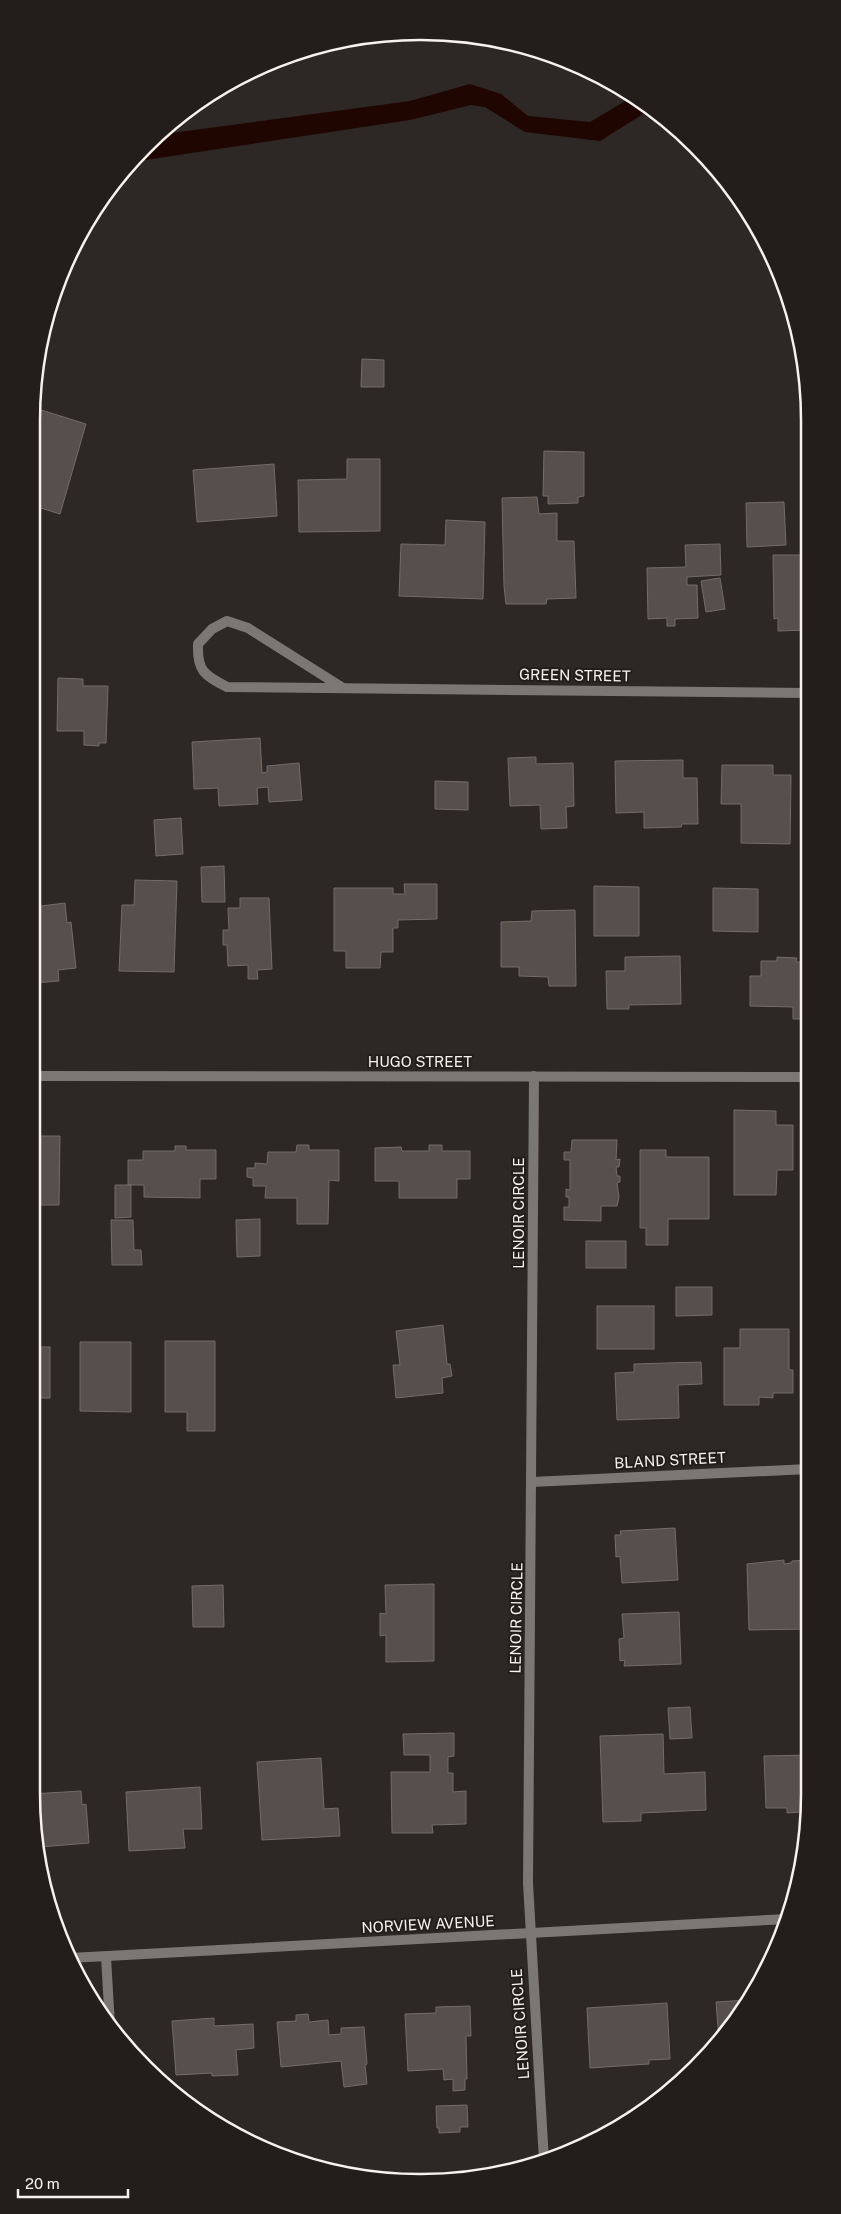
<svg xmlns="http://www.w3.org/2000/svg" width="841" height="2214" viewBox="0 0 841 2214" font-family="'Public Sans',sans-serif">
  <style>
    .water { fill: #200600 }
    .building { fill: #564f4c; stroke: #736c68 }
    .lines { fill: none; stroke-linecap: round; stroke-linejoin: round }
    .minor { stroke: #7a7775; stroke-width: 10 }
    .tertiary { stroke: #7a7775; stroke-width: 10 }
    .labels { text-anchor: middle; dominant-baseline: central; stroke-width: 4; stroke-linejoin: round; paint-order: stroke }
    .street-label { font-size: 15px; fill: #f6f2f0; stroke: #231e1b }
    .rim { fill: none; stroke: #f6f2f0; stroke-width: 2.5 }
  </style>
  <rect width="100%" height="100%" fill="#2d2725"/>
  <polygon class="water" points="470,84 501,94 528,116 590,122 634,96 651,109 600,141 525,132 485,107 471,105 410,120 132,162 157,135 410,101"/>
  <g class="building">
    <polygon points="362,359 384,360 384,387 361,387"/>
    <polygon points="38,409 86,424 60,514 31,505 31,432"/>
    <polygon points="544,451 584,452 584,496 578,497 578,503 548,504 548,496 543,496"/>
    <polygon points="347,459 380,459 380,531 299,532 298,480 347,479"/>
    <polygon points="274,464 277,516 197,522 193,470"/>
    <polygon points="537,497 539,514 557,513 557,541 574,541 576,598 547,599 546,604 506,604 504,586 502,498"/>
    <polygon points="784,502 786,545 747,547 746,503"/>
    <polygon points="446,520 485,522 483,599 399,596 401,544 445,545"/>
    <polygon points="720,544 721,575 687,577 687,585 697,585 698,618 675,619 675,626 667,626 667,618 648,619 647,568 686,567 685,545"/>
    <polygon points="773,555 807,555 807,630 778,631 778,618 774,619"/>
    <polygon points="720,578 725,609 706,612 701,581"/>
    <polygon points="58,678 83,679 83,686 108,686 106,743 99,743 99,746 84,745 84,731 57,731"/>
    <polygon points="260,738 262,773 267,772 267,766 299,763 302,800 269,802 268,787 257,788 258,804 219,806 218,788 194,789 192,742"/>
    <polygon points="536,757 536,764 573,763 574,806 566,807 567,828 541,829 540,805 510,806 508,758"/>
    <polygon points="683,760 683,778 697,778 698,824 682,824 681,827 644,828 644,812 616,813 615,761"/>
    <polygon points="722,765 773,765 773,775 791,775 790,844 741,843 741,804 721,804"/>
    <polygon points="435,781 468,782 468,810 435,809"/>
    <polygon points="181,818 183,854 156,856 154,820"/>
    <polygon points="224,866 225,902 202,902 201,867"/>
    <polygon points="135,880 177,881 174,972 119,971 122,905 134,905"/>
    <polygon points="404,884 437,884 437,919 398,920 398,928 393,928 393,952 381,952 380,968 346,968 346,951 334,951 334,888 393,888 393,894 405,894"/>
    <polygon points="594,886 639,887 639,936 594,936"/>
    <polygon points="713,888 758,889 758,932 713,931"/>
    <polygon points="240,898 269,898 272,969 257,970 258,979 248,979 248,965 228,966 227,945 223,945 223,930 229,930 228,908 240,908"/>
    <polygon points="65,903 67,923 71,922 76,968 58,970 59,981 34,983 31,968 31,921 35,921 33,907"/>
    <polygon points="575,910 576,986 549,986 548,977 519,976 519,967 501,967 501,922 531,921 532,911"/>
    <polygon points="680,956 681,1004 629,1005 629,1009 607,1009 606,971 625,971 625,957"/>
    <polygon points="777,957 797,958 796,962 808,962 808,1019 793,1019 793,1007 750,1006 750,976 761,976 761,961 777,961"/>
    <polygon points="734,1110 776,1111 776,1125 793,1125 793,1170 777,1170 776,1195 734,1195"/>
    <polygon points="31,1136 60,1136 59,1205 31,1205"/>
    <polygon points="572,1140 617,1140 616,1160 620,1159 619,1167 616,1167 617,1176 620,1176 620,1182 617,1183 619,1197 617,1206 601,1206 601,1221 564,1220 564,1207 569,1207 569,1197 566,1197 566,1189 570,1190 570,1160 564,1160 564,1152 571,1152"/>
    <polygon points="297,1145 309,1145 309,1150 339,1150 339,1181 329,1180 328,1224 297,1224 297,1198 265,1198 266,1186 253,1186 253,1178 247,1177 247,1168 255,1168 255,1163 267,1164 268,1152 296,1152"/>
    <polygon points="429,1145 442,1145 442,1151 470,1151 470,1179 457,1179 457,1198 399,1198 399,1181 375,1181 375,1148 401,1147 402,1151 429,1151"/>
    <polygon points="175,1146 186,1146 186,1150 216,1150 216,1179 200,1179 200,1198 144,1197 144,1185 128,1185 128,1160 143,1160 143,1151 175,1151"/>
    <polygon points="640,1150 666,1150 666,1157 709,1157 709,1219 668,1219 668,1245 646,1245 646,1228 640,1228"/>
    <polygon points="115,1185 131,1185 131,1217 115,1218"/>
    <polygon points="260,1219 260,1256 237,1257 236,1220"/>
    <polygon points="111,1220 133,1220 134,1250 141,1250 142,1265 112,1265"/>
    <polygon points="804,1229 808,1229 809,1270 805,1270"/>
    <rect x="586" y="1241" width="40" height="27"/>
    <polygon points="676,1287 712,1287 712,1315 676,1316"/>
    <rect x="597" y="1306" width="57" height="43"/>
    <polygon points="443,1325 447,1364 450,1364 452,1376 442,1378 443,1393 396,1398 393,1365 400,1365 396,1331"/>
    <polygon points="740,1329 789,1329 789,1370 793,1370 793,1393 773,1393 773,1398 759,1397 759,1405 724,1405 724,1348 740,1348"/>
    <polygon points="165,1341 215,1341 215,1431 187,1431 187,1412 165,1412"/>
    <polygon points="80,1342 131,1342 131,1412 80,1411"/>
    <rect x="808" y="1345" width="1" height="58"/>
    <rect x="31" y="1347" width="19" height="51"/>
    <polygon points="701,1362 702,1384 678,1385 679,1418 617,1420 615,1373 634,1372 634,1364"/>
    <polygon points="675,1528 678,1580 622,1583 620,1556 616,1557 615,1535 621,1535 620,1531"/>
    <polygon points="784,1560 784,1564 791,1563 792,1561 809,1560 809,1629 749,1630 747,1564"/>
    <polygon points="434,1584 434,1661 386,1662 386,1635 380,1636 380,1613 386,1614 385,1585"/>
    <polygon points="223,1585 224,1627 193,1627 192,1586"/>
    <polygon points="679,1612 681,1664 624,1666 625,1660 620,1661 619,1639 624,1638 622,1614"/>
    <polygon points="690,1707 692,1738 670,1739 668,1708"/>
    <polygon points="454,1733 454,1756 448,1757 448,1773 453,1773 453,1792 466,1791 466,1824 432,1825 433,1833 392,1833 391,1772 430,1772 430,1755 404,1755 403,1734"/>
    <polygon points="663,1734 664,1774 705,1772 706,1810 641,1813 641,1821 603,1822 600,1736"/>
    <polygon points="810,1755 808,1807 801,1807 801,1812 787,1813 787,1808 766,1808 764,1756"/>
    <polygon points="321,1758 324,1809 338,1808 340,1836 262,1840 257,1762"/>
    <polygon points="200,1787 202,1829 183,1829 185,1848 129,1851 126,1792"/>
    <polygon points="81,1791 82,1805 86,1804 89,1843 40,1847 31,1794"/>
    <polygon points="748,2000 729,2030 713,2045 713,2040 719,2040 716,2002"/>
    <polygon points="667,2003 670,2059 649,2060 649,2064 590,2068 587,2008"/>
    <polygon points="470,2006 471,2036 466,2036 467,2079 465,2079 465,2090 453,2091 453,2079 444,2080 443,2069 408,2071 405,2014 436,2013 436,2007"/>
    <polygon points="308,2014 309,2022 328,2020 329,2035 341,2034 341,2028 364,2027 367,2064 365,2065 367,2084 344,2087 341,2061 281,2067 277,2022 296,2021 296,2015"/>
    <polygon points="214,2018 214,2026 253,2024 254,2048 236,2050 238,2075 212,2076 212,2073 176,2075 172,2021"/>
    <polygon points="467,2105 468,2127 460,2127 460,2132 439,2133 439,2128 437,2128 436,2106"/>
    <polygon points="644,2110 637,2117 628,2122 627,2111"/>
  </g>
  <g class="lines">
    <g class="minor">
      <path d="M 343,688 L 248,628 L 227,621 L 212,629 L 198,644 C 197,671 204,675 227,687 L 807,693"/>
      <polyline points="31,1076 808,1077"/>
      <polyline points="534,1076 528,1883 544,2161"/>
      <polyline points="532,1482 809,1469"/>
      <polyline points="106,1957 110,2026"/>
    </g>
    <polyline class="tertiary" points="70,1958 787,1919"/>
  </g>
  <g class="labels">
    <g class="street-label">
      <text transform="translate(575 675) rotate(1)">GREEN STREET</text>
      <text x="420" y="1061">HUGO STREET</text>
      <text transform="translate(518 1213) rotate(-90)">LENOIR CIRCLE</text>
      <text transform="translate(670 1460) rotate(-3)">BLAND STREET</text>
      <text transform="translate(516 1618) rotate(-89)">LENOIR CIRCLE</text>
      <text transform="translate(428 1924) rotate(-3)">NORVIEW AVENUE</text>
      <text transform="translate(520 2024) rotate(-94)">LENOIR CIRCLE</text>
    </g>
  </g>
  <path d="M0 0H841V2214H0ZM420 40H421A380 380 0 0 1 801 420V1794A380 380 0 0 1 421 2174H420A380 380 0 0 1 40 1794V420A380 380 0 0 1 420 40Z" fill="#231e1b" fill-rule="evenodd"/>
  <path class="rim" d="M420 40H421A380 380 0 0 1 801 420V1794A380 380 0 0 1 421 2174H420A380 380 0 0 1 40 1794V420A380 380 0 0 1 420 40Z"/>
  <path d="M18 2189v8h110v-8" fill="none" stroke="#f6f2f0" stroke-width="2.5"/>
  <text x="25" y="2189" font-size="15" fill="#f6f2f0" stroke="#231e1b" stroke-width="4" paint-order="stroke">20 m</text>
</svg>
